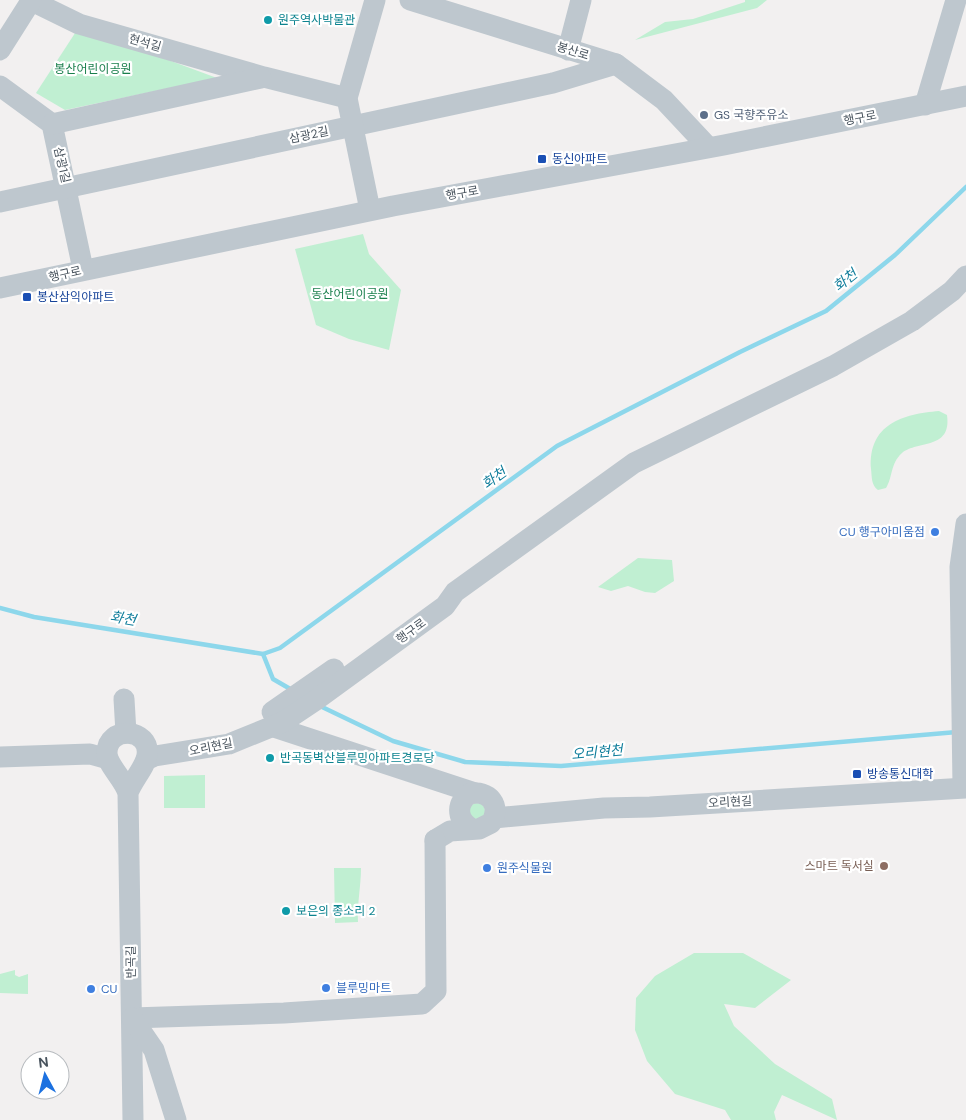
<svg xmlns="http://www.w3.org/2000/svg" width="966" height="1120" viewBox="0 0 966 1120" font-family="'DM Sans','Noto Sans KR',sans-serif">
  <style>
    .green { fill: #c0efd2 }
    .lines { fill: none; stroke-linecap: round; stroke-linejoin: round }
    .stream { stroke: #8dd7eb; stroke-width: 4.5 }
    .minor { stroke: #bec7ce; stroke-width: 21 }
    .culture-dot { fill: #0f9aa8; stroke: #fff; stroke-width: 2 }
    .service-dot { fill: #5c6f8a; stroke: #fff; stroke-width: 2 }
    .transit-dot { fill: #1a4fb4; stroke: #fff; stroke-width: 2 }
    .shop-dot { fill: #3f7fe0; stroke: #fff; stroke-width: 2 }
    .education-dot { fill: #8d6e63; stroke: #fff; stroke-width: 2 }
    .labels { text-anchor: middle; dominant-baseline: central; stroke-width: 4.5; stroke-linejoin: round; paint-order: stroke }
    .culture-label { font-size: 12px; fill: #0d838f; stroke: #fff; text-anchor: start }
    .street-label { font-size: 12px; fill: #48535d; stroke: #fff }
    .park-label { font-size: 12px; fill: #197f4c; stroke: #fff }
    .service-label { font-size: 12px; fill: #4e5e75; stroke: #fff; text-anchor: start }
    .transit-label { font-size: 12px; fill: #164399; stroke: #fff; text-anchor: start }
    .shop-label { font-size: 12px; fill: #366cbe; stroke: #fff; text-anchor: start }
    .education-label { font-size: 12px; fill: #785e54; stroke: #fff; text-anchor: end }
    .water-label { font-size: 14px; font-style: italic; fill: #0f7d9b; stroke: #fff }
  </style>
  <rect width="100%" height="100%" fill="#f2f0f0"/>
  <g class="green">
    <polygon points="745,0 767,0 757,8 635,40 665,22 693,19 745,2"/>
    <polygon points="79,27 217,78 65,110 36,93"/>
    <polygon points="363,234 369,254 401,290 389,350 349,339 316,325 295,249"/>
    <path d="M 939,411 L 947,415 C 952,450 918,440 902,453 C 890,464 893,477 886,488 L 878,490 C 871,485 872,477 871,469 C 868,424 903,414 939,411 Z"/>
    <polygon points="638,558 672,560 674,581 655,593 645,592 628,586 611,591 598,587"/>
    <polygon points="205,775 205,808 164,808 164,776"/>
    <circle cx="477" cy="811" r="8"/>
    <path d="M 334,868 L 361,868 C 361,886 357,904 358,922 L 335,923 Z"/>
    <polygon points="694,953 743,953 791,980 755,1008 724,1004 734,1026 775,1064 832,1099 837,1120 782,1095 774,1112 776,1120 731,1120 725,1110 675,1094 647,1061 635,1030 636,998 655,976"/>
    <polygon points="15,970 15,975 19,977 28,974 28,994 0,993 0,974"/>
  </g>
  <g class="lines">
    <g class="stream">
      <polyline points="0,608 34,617 263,654 280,648 557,446 740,352 826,311 895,255 966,187"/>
      <polyline points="263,654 273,679 292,690"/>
      <polyline points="320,706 393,741 465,762 561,766 957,732"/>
    </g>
    <g class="minor">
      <polyline points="30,0 79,24 264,77 347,98"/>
      <polyline points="410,0 616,64 664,100 708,147"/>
      <polyline points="0,50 31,1"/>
      <polyline points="568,50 581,0"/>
      <polyline points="0,86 52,124 83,269"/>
      <polyline points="925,105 956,0"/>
      <polyline points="52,124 261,78"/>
      <polyline points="0,202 553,83 616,64"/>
      <polyline points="370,210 347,98 375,0"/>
      <polyline points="0,288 393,206 724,145 966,96"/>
      <polyline points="124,699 126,733"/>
      <polyline points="272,712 334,669"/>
      <polyline points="274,727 475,793"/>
      <polyline points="0,757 90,754 108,759"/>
      <polyline points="146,760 155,756 229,744 283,722 316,700 445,606 455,592 634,463 833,366 912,321 952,291 966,276"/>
      <polyline points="963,787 960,567 966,524"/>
      <path d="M 128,793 C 132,781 146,766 147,755 C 151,728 107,725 107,753 C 107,765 124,779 128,793 L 133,1120"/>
      <polyline points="494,818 604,808 650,807 966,788"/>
      <path d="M 435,840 L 450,831 L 479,829 L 491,823 C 502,806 489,789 469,794 C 455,805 457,821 473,829"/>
      <polyline points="132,1018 284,1013 422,1004 436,991 435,840"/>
      <polyline points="132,1018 154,1050 176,1120"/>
    </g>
  </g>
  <g class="culture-dot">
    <circle cx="268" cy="20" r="5"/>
    <circle cx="270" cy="758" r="5"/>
    <circle cx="286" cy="911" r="5"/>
  </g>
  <circle class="service-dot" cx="704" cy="115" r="5"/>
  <g class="transit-dot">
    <rect x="537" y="154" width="10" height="10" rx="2.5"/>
    <rect x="22" y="292" width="10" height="10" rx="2.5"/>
    <rect x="852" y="769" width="10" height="10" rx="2.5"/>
  </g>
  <g class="shop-dot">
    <circle cx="935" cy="532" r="5"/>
    <circle cx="487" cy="868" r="5"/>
    <circle cx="326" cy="988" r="5"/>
    <circle cx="91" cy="989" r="5"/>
  </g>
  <circle class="education-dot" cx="884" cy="866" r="5"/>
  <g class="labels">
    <g class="culture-label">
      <text x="278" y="20">원주역사박물관</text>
      <text x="280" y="758">반곡동벽산블루밍아파트경로당</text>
      <text x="296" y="911">보은의 종소리 2</text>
    </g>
    <g class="street-label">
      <text transform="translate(145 43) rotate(16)">현석길</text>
      <text transform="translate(573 51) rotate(17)">봉산로</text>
      <text transform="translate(860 118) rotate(-11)">행구로</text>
      <text transform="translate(309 135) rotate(-12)">삼광2길</text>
      <text transform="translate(62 165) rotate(77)">삼광1길</text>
      <text transform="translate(462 193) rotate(-10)">행구로</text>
      <text transform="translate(65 274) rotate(-13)">행구로</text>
      <text transform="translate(411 631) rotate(-36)">행구로</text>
      <text transform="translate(211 747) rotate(-11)">오리현길</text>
      <text transform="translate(730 802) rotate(-3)">오리현길</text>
      <text transform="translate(131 962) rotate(-91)">반곡길</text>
    </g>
    <g class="park-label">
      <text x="93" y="69">봉산어린이공원</text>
      <text x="350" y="294">동산어린이공원</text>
    </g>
    <g class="service-label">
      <text x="714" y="115">GS 국향주유소</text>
    </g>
    <g class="transit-label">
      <text x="552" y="159">동신아파트</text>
      <text x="37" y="297">봉산삼익아파트</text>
      <text x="867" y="774">방송통신대학</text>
    </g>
    <g class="shop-label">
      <text x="925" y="532" text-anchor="end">CU 행구아미움점</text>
      <text x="497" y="868">원주식물원</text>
      <text x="336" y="988">블루밍마트</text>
      <text x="101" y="989">CU</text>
    </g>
    <g class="education-label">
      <text x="874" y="866">스마트 독서실</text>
    </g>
    <g class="water-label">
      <text transform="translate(845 280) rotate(-39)">화천</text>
      <text transform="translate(494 478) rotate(-36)">화천</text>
      <text transform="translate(123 618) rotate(10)">화천</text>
      <text transform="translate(597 752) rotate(-5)">오리현천</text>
    </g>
  </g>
  <g transform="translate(45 1075) rotate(353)"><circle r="24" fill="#ffffff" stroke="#b6babe"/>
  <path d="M0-4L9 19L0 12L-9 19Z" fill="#1c71e0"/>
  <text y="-8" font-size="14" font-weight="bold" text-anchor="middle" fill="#48535d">N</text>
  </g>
</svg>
